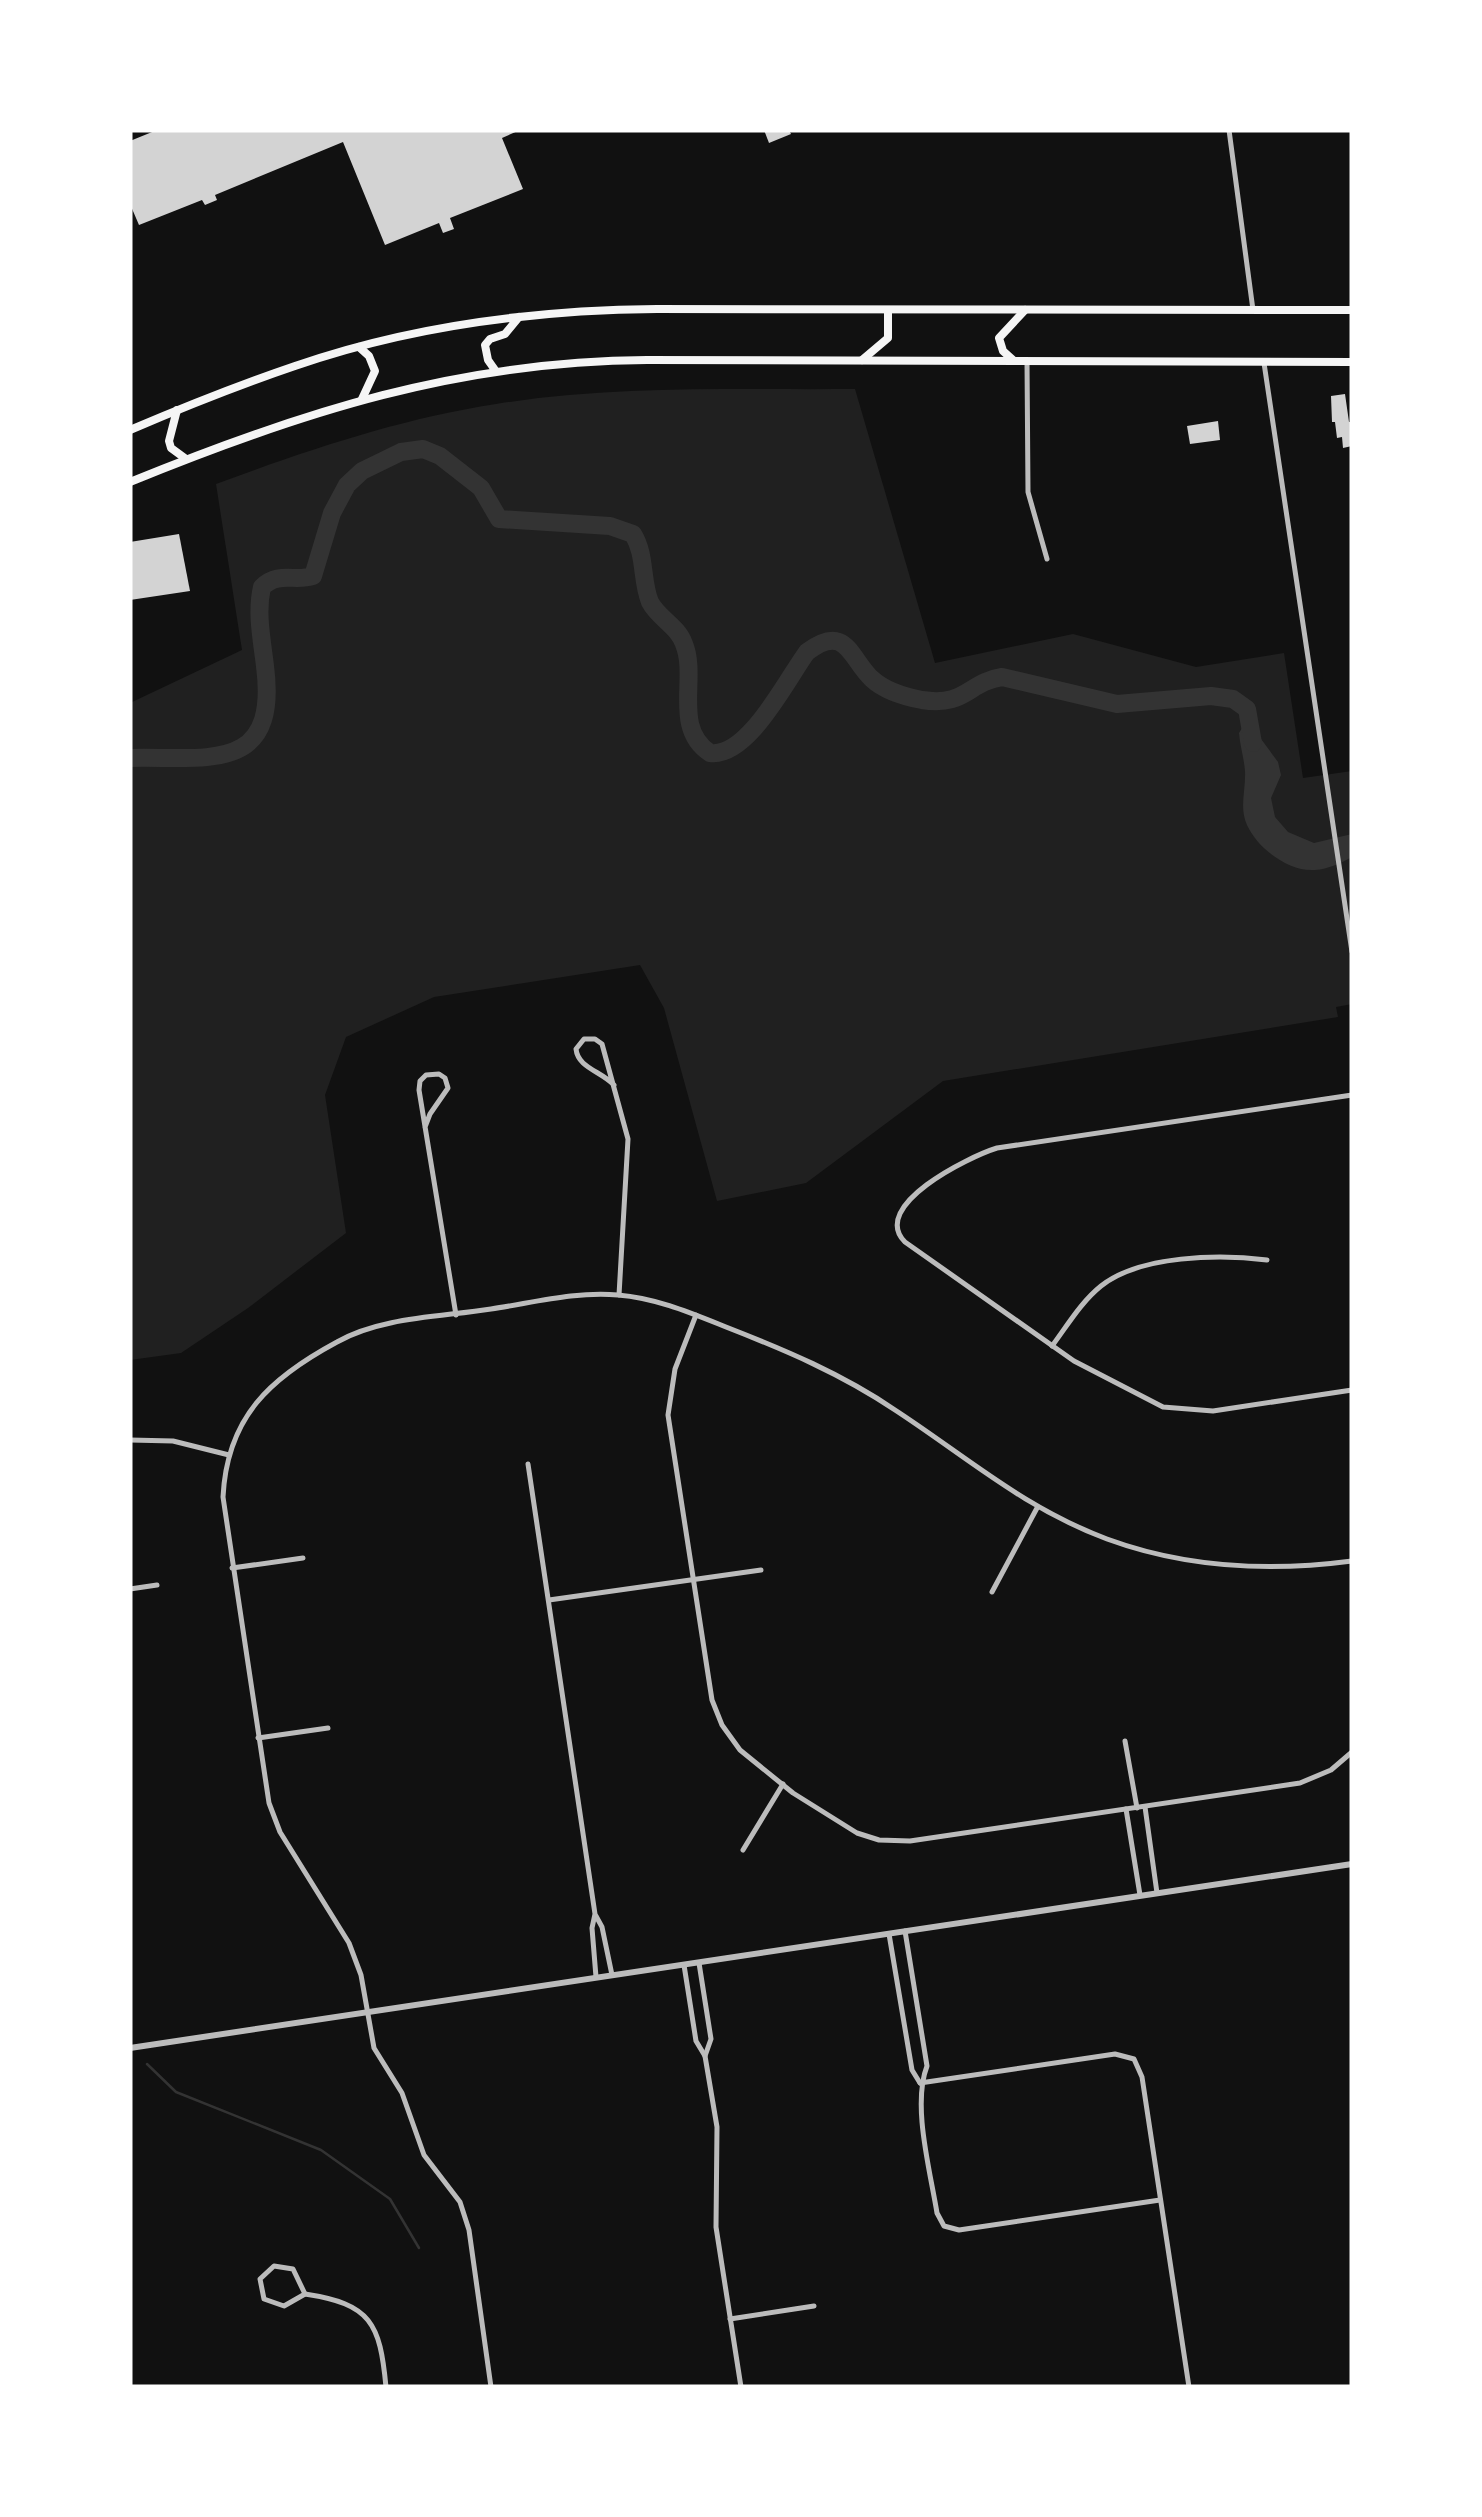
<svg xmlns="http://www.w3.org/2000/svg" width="1482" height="2517" viewBox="0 0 1482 2517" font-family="'Crimson Pro',serif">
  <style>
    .green { fill: #202020 }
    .water { fill: #333 }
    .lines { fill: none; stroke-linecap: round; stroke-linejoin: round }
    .stream { stroke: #333; stroke-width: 2.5 }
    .river { stroke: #333; stroke-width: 18 }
    .building { fill: #d3d3d3 }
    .minor { stroke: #bcbcbc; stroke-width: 5 }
    .tertiary { stroke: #bcbcbc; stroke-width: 6 }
    .primary { stroke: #f5f5f5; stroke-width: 8 }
  </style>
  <rect width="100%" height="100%" fill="#111"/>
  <path class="green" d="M 855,389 L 935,663 L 1073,634 L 1196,667 L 1284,653 L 1303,778 L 1352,771 L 1352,1004 L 1336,1007 L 1338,1017 L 943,1081 L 806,1183 L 717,1201 L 664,1008 L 640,965 L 434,997 L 346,1037 L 325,1095 L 346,1233 L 248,1308 L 181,1353 L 130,1360 L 130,703 L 242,650 L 216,484 C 308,450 399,419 496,404 C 614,385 736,390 855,389 Z"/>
  <path class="water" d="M 1247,720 L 1278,762 L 1281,775 L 1271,798 L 1275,817 L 1288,832 L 1314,843 L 1352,834 L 1352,857 C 1341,863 1328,869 1315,870 C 1289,872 1258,849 1247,825 C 1239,807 1246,790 1245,771 C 1244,758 1240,746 1239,733 Z"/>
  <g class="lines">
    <polyline class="stream" points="147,2064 176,2092 321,2150 390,2199 419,2248"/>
    <path class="river" d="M 130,758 C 207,756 279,775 265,666 C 262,640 256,613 262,587 C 279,571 295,582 313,576 L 332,513 L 347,485 L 362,471 L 401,452 L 423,449 L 440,456 L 481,488 L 499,519 L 610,526 L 633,534 C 646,555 641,580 650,602 C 658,618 678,626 684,644 C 698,678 672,728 710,753 C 748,758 787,679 807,652 C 847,622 850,659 872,679 C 885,691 906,697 922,700 C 966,707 968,682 1002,677 L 1117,704 L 1211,696 L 1233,699 L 1247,709 L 1253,743"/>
  </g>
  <g class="building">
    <polygon points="157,130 520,130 502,138 523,189 450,218 454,229 443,233 439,223 385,245 343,142 215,195 217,200 205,205 202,200 139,225 130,204 130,141"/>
    <polygon points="764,130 789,130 791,134 769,143"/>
    <polygon points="1345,394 1349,422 1352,422 1352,446 1343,448 1342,437 1337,438 1335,422 1332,422 1331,396"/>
    <polygon points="1218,421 1220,440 1190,444 1187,426"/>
    <polygon points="179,534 190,591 130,600 130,542"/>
  </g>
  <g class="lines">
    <g class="minor">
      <polyline points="1229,130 1253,310"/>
      <polyline points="1027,361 1028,492 1047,559"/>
      <polyline points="1264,363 1352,952"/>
      <path d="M 614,1085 C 601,1071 578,1068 576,1049 L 584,1039 L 595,1039 L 602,1044 L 628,1139 L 619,1295"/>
      <path d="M 1352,1095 L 997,1148 C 968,1157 869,1206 905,1242 L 1074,1361 L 1163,1407 L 1213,1411 L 1352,1390"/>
      <polyline points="425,1127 430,1114 448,1088 445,1078 439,1074 426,1075 420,1081 419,1090 456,1315"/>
      <polyline points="696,1315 675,1369 668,1415 712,1700 722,1725 740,1750 793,1793 857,1833 879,1840 910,1841 1300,1783 1331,1770 1352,1752"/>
      <path d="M 1052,1346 C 1067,1326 1081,1302 1101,1286 C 1140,1255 1220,1254 1267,1260"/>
      <polyline points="130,1440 173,1441 229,1455"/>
      <polyline points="528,1464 595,1914 592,1928 596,1977"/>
      <polyline points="232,1568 303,1558"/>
      <polyline points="130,1589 157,1585"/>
      <polyline points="992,1592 1037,1508"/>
      <polyline points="549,1600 761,1570"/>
      <polyline points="258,1738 328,1728"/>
      <polyline points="1125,1741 1137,1808"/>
      <polyline points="1145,1807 1157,1893"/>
      <polyline points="1126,1809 1140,1895"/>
      <polyline points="743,1850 783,1784"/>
      <polyline points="596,1916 602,1927 612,1975"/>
      <path d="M 905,1931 L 927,2066 C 912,2105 930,2170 937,2213 L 944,2226 L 959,2230 L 1160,2200"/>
      <polyline points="889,1934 912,2070 920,2083"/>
      <polyline points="699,1963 711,2039 705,2056"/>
      <polyline points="684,1965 696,2041 705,2056 717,2127 716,2227 741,2387"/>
      <polyline points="920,2083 1115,2054 1134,2059 1142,2077 1189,2387"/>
      <polygon points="274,2266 293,2269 305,2294 284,2306 264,2299 260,2279"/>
      <path d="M 305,2294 C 371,2304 380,2323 386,2387"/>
      <polyline points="730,2319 814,2306"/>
      <path d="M 491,2387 L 469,2230 L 460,2202 L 424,2155 L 402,2093 L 374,2048 L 361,1975 L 349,1943 L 280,1832 L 269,1803 L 223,1497 C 227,1417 270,1378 337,1342 C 381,1317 441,1317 491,1309 C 532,1303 576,1291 618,1295 C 656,1298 691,1313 726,1327 C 785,1350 842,1374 895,1410 C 967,1457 1024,1508 1107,1539 C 1186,1568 1269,1572 1352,1561"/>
    </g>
    <polyline class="tertiary" points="130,2048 1352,1864"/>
    <g class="primary">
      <polyline points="359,347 369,356 375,371 362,399"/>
      <polyline points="862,360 888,338 888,311"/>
      <polyline points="1013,360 1003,351 999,338 1025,310"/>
      <polyline points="495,370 488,360 485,345 490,339 505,334 519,317"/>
      <polyline points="177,410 169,441 171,448 186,459"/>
      <path d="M 130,430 C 184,407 239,385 295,366 C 410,326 536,310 657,309 L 1352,310"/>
      <path d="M 130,482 C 301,412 460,361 647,360 L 1352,362"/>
    </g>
  </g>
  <rect width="1482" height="2517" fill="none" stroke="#ffffff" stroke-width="265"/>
</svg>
